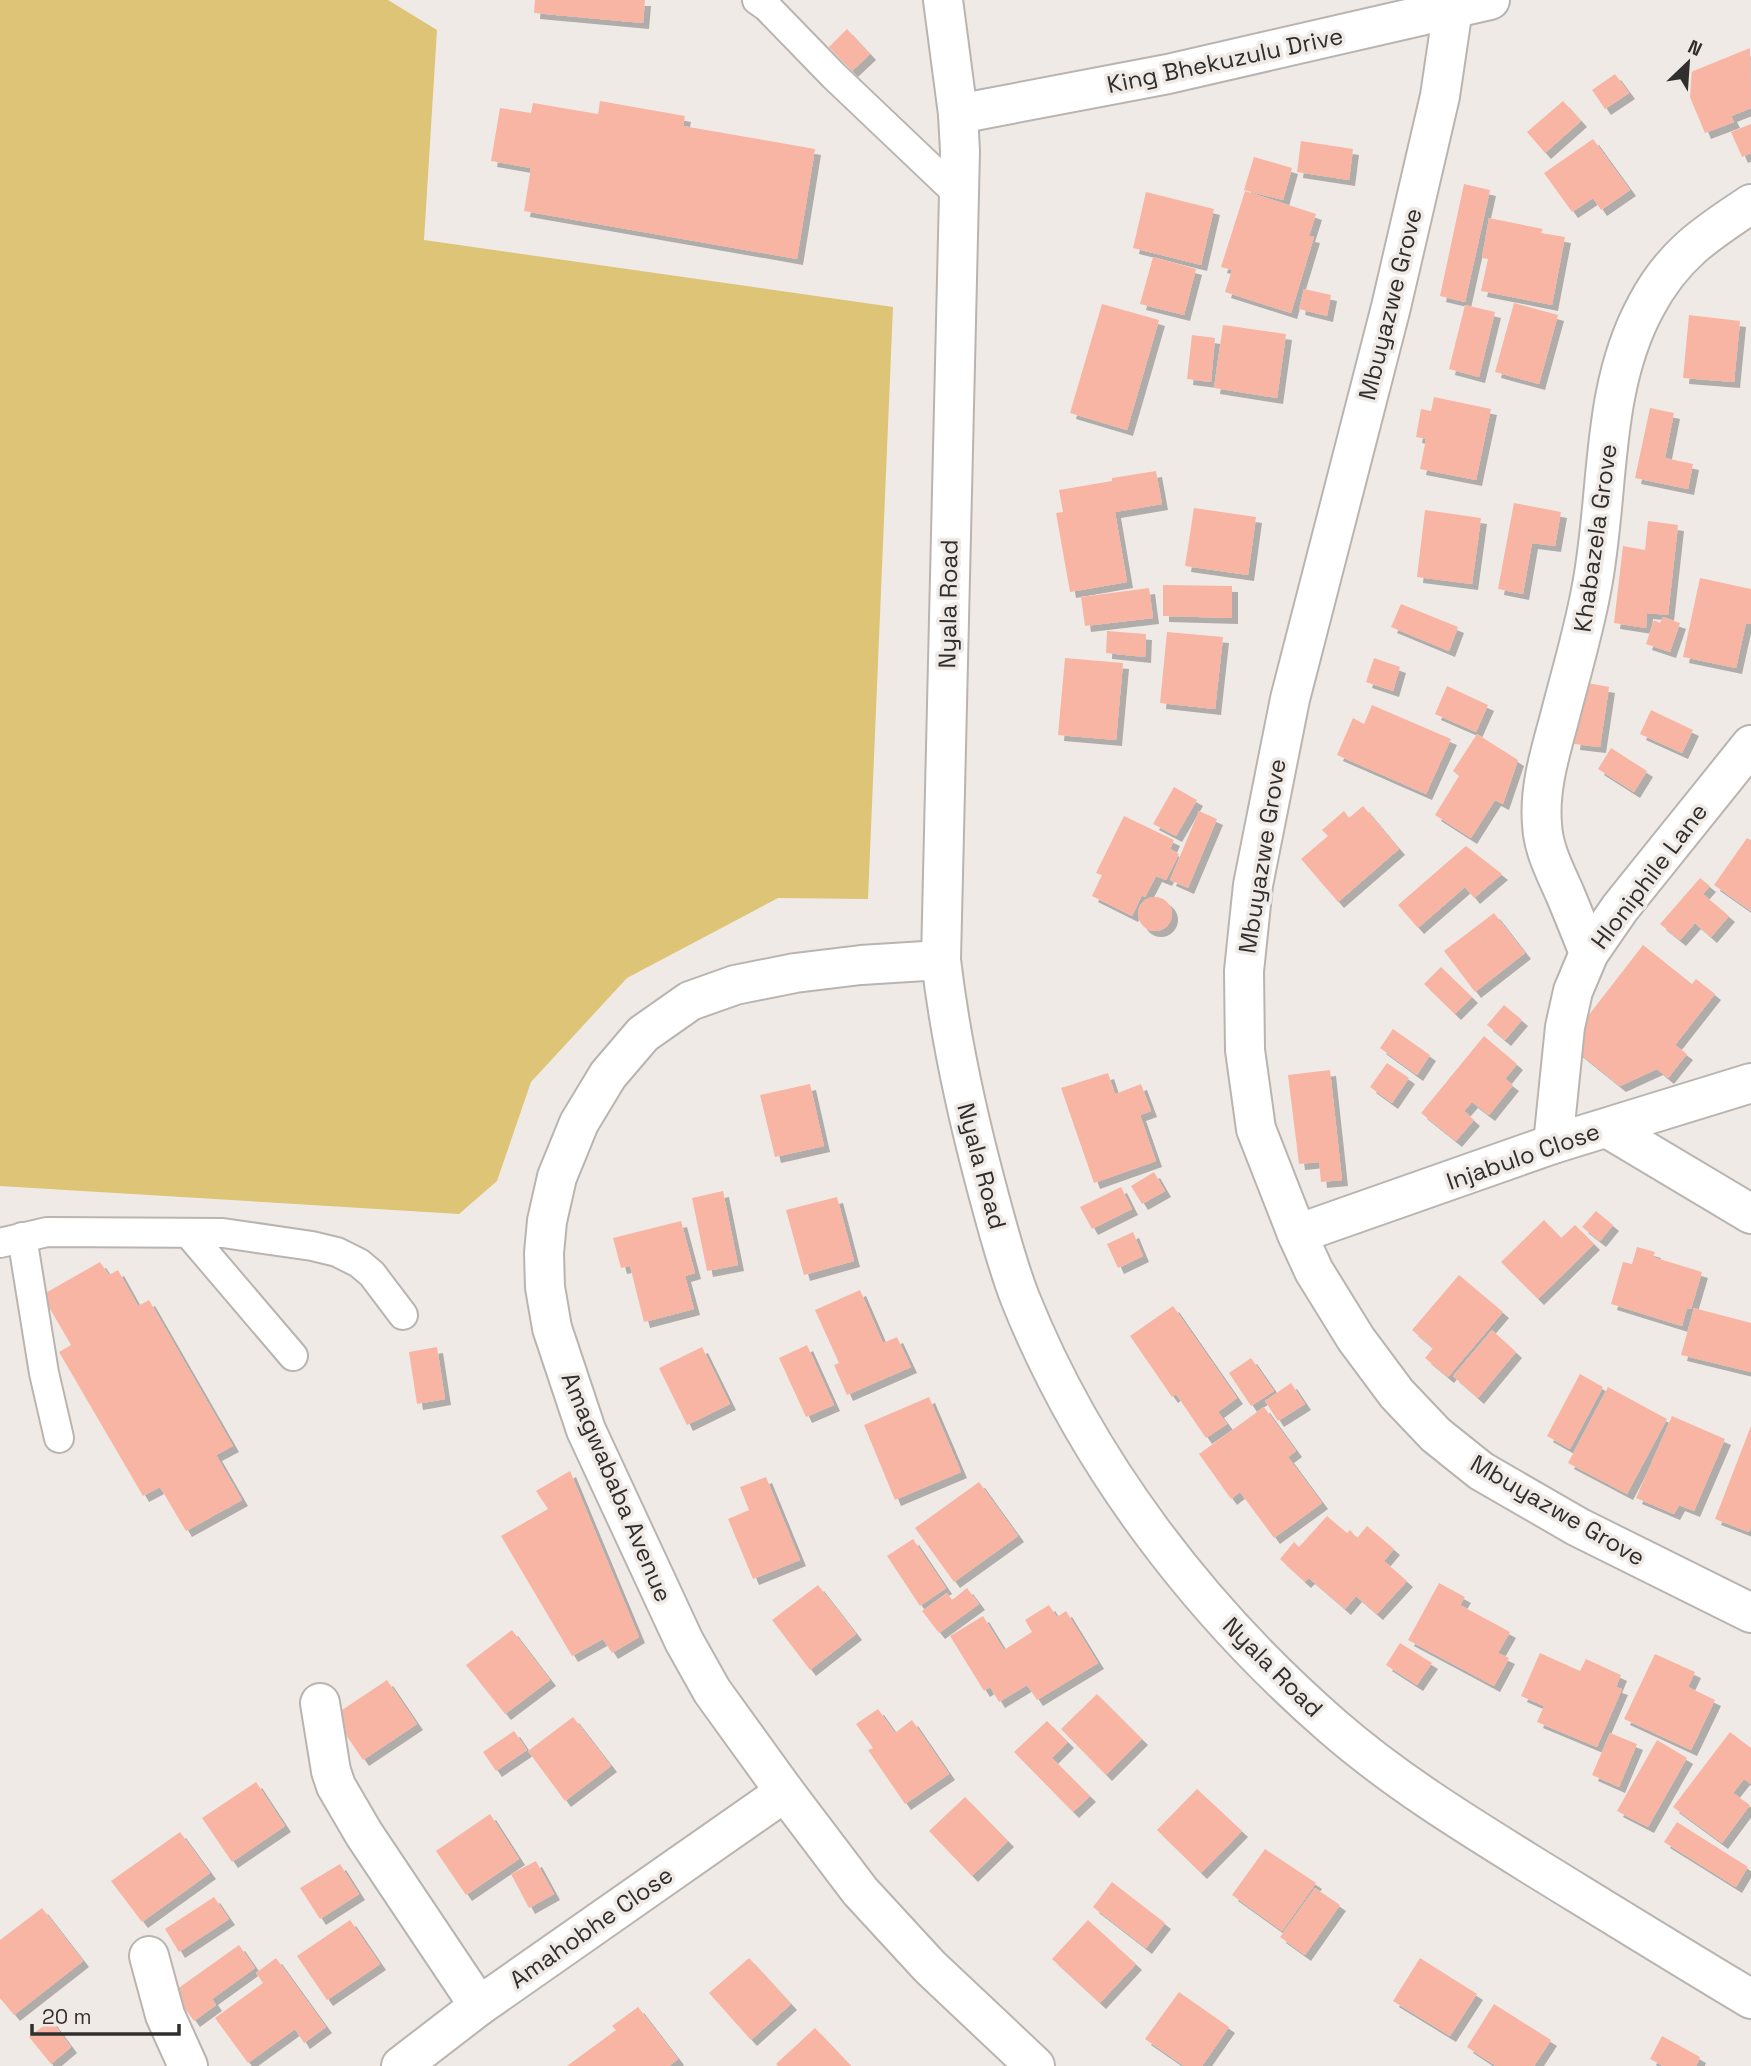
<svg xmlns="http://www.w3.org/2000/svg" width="1751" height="2066" viewBox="0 0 1751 2066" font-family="'Space Grotesk',sans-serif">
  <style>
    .green { fill: #ddc477 }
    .building { fill: #f9b5a3; filter: url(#shadow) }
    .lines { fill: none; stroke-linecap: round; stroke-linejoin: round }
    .service-casing { stroke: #bab4b1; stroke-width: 32 }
    .minor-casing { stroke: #bab4b1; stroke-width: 42 }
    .tertiary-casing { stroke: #bab4b1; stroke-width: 42 }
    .service { stroke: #fff; stroke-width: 28 }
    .minor { stroke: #fff; stroke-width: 38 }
    .tertiary { stroke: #fff; stroke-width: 38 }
    .labels { text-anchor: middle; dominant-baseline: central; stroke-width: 7; stroke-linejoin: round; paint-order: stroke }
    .street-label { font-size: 24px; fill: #312f2e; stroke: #f0eae7 }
  </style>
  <defs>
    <filter id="shadow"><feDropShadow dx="6" dy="6" stdDeviation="0" flood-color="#0004"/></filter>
  </defs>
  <rect width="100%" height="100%" fill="#f0eae7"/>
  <polygon class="green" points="0,0 388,0 437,30 424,240 893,307 868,899 778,898 627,978 531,1082 497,1181 459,1214 0,1186"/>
  <g class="building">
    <polygon points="535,0 645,0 643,23 534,13"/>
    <polygon points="847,29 870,54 852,71 829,47"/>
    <polygon points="1750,48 1751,108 1731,116 1734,122 1705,133 1681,76"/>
    <polygon points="1615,74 1629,93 1605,109 1592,90"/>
    <polygon points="600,101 685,116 683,126 815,149 797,259 524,211 531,168 491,161 500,108 531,113 533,103 598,114"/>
    <polygon points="1563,101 1581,121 1545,153 1527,132"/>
    <polygon points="1751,124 1751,153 1742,157 1731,132"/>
    <polygon points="1593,139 1630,190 1601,210 1593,198 1572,212 1544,173"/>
    <polygon points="1301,141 1353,149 1349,180 1297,172"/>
    <polygon points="1254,157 1292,168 1283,200 1244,190"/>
    <polygon points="1464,184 1490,190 1465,302 1440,296"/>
    <polygon points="1245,191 1316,214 1309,236 1314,237 1291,313 1225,292 1232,270 1221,267"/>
    <polygon points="1146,192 1214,209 1201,265 1133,248"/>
    <polygon points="1489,218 1543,229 1541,233 1565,237 1552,305 1481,291 1488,259 1482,258"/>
    <polygon points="1153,257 1196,269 1184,315 1140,304"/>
    <polygon points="1304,289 1331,295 1327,316 1299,309"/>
    <polygon points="1514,303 1558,315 1539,384 1495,372"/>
    <polygon points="1102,304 1159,320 1127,430 1070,413"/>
    <polygon points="1465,305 1495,312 1479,377 1449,369"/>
    <polygon points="1689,315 1740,321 1734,382 1683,378"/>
    <polygon points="1223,325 1286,334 1277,398 1214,388"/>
    <polygon points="1192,335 1215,338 1211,382 1187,379"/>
    <polygon points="1434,397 1491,409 1476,480 1420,469 1426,439 1416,437 1421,409 1431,411"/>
    <polygon points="1650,408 1674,413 1665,458 1693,464 1688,489 1635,478"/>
    <polygon points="1156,471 1162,504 1115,512 1127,582 1070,592 1056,513 1063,512 1059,490 1112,481 1112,478"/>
    <polygon points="1514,503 1561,512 1555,546 1532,543 1523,594 1498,589"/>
    <polygon points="1194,508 1256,517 1248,575 1185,566"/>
    <polygon points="1425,510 1481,518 1472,584 1417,577"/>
    <polygon points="1648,521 1678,525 1668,615 1647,613 1646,628 1614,623 1623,546 1645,550"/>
    <polygon points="1700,578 1751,589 1751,624 1746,623 1736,668 1683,657"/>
    <polygon points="1163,585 1232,586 1232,618 1163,616"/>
    <polygon points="1149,588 1153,618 1085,626 1081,597"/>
    <polygon points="1401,604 1458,627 1449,651 1391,627"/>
    <polygon points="1663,617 1680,623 1670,652 1646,644 1654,620 1660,623"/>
    <polygon points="1107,631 1146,634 1145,657 1106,653"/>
    <polygon points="1167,632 1223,637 1215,709 1160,703"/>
    <polygon points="1065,658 1123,663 1116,740 1058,735"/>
    <polygon points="1374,658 1400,667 1393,691 1366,682"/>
    <polygon points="1582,682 1609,687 1600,747 1574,744"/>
    <polygon points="1447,686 1488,705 1476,732 1435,714"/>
    <polygon points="1372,705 1451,739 1426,794 1337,755 1353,718 1364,724"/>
    <polygon points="1651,710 1693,730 1682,753 1640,734"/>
    <polygon points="1477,734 1518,760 1503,804 1495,800 1471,838 1435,815 1459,776 1453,771"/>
    <polygon points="1611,748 1647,771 1634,792 1598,769"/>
    <polygon points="1174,787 1197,800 1176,836 1153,824"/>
    <polygon points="1363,806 1399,849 1338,902 1301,859 1328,836 1322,830 1344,811 1349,818"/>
    <polygon points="1199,811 1217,819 1188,888 1170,880"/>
    <polygon points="1124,816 1174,840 1170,849 1179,854 1166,880 1156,876 1145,897 1142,895 1132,916 1092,896 1102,875 1096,873"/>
    <polygon points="1747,838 1751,840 1751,911 1714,885"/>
    <polygon points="1466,846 1502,874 1474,898 1465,887 1418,928 1398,905"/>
    <polygon points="1700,878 1710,886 1703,894 1729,916 1711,937 1695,923 1680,940 1660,924"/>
    <circle cx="1155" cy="914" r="17"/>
    <polygon points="1494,913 1525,953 1475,992 1444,951"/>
    <polygon points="1643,945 1692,984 1696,979 1715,994 1675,1045 1687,1054 1668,1078 1657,1069 1620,1086 1574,1049 1581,1025"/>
    <polygon points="1441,967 1472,997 1455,1014 1424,984"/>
    <polygon points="1504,1005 1522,1020 1505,1040 1487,1025"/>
    <polygon points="1393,1029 1430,1055 1417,1075 1380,1048"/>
    <polygon points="1484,1036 1517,1064 1505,1079 1513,1085 1489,1115 1472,1102 1464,1111 1474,1120 1456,1141 1421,1113"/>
    <polygon points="1387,1063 1409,1078 1392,1103 1370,1087"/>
    <polygon points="1330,1070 1342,1180 1321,1182 1319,1162 1299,1164 1288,1075"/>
    <polygon points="1108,1073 1115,1094 1141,1084 1151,1111 1140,1115 1156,1161 1094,1183 1061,1088"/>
    <polygon points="810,1084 824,1146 775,1157 760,1095"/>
    <polygon points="1154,1172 1165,1191 1142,1204 1131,1186"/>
    <polygon points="1121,1187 1132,1209 1092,1229 1080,1207"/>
    <polygon points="723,1191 738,1265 707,1271 692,1198"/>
    <polygon points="837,1197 854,1261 804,1275 786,1210"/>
    <polygon points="1596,1211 1613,1225 1600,1241 1582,1227"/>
    <polygon points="1544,1220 1561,1238 1575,1225 1594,1244 1538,1299 1501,1262"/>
    <polygon points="681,1221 695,1273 685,1276 694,1309 644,1322 630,1266 621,1268 613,1238"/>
    <polygon points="1133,1232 1143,1256 1118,1268 1107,1244"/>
    <polygon points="1637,1247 1655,1252 1653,1257 1702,1272 1691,1309 1687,1308 1682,1326 1611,1304 1623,1262 1632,1264"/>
    <polygon points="100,1262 109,1275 118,1270 138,1306 149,1300 233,1446 216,1455 242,1500 186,1531 160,1487 143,1496 59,1352 71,1345 42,1295"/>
    <polygon points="1459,1275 1503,1312 1448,1377 1425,1358 1433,1348 1412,1330"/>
    <polygon points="860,1290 883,1343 897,1337 911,1367 847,1395 834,1365 839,1363 815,1310"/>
    <polygon points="1173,1306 1237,1398 1218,1412 1227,1424 1206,1438 1176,1394 1172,1397 1130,1336"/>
    <polygon points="1694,1308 1751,1323 1751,1372 1681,1355"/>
    <polygon points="1492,1330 1516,1352 1478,1398 1453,1376"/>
    <polygon points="807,1345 834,1405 806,1417 779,1358"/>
    <polygon points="437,1347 445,1399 417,1404 409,1352"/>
    <polygon points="702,1347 730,1404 687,1425 659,1368"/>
    <polygon points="1251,1358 1274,1391 1251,1406 1229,1373"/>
    <polygon points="1580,1374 1603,1387 1570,1449 1547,1436"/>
    <polygon points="1291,1383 1305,1404 1278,1421 1265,1401"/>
    <polygon points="1608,1387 1667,1419 1627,1494 1568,1463"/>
    <polygon points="929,1397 961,1472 895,1500 864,1425"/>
    <polygon points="1264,1407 1296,1451 1288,1457 1322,1503 1274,1538 1240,1492 1231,1499 1199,1454"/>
    <polygon points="1672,1416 1725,1439 1694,1511 1679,1505 1674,1514 1636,1498"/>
    <polygon points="1751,1426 1751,1527 1749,1532 1715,1519"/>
    <polygon points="570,1471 639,1637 612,1653 603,1639 572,1656 501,1536 548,1509 536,1491"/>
    <polygon points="766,1477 800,1560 753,1579 728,1519 749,1510 740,1487"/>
    <polygon points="979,1482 1018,1536 954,1582 915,1528"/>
    <polygon points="1327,1516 1347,1533 1350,1530 1357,1538 1367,1526 1394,1549 1384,1561 1407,1581 1377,1614 1356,1596 1345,1609 1309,1578 1305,1582 1280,1559 1294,1542 1299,1547"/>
    <polygon points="913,1539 946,1588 920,1606 887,1556"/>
    <polygon points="1439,1583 1465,1597 1460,1605 1510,1632 1498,1653 1509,1658 1494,1686 1408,1640"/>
    <polygon points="818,1585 856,1634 810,1670 772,1620"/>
    <polygon points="967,1588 979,1604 939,1633 922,1611 947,1593 952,1600"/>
    <polygon points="1049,1605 1057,1617 1066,1611 1098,1663 1037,1700 1027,1685 999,1702 990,1687 984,1691 950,1636 983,1616 1004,1650 1032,1632 1025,1620"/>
    <polygon points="512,1630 550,1680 505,1714 466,1665"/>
    <polygon points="1400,1643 1432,1663 1417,1685 1386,1665"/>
    <polygon points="1540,1653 1580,1671 1586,1659 1621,1675 1616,1687 1622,1689 1597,1747 1537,1722 1544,1706 1521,1696"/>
    <polygon points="1655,1654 1695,1672 1688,1687 1715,1700 1691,1750 1624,1719"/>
    <polygon points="387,1680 417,1724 363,1760 333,1716"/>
    <polygon points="1097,1694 1142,1739 1106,1775 1061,1729"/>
    <polygon points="878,1709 895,1733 912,1720 949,1774 905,1804 868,1750 873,1748 856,1724"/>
    <polygon points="573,1717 611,1766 565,1801 528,1751"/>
    <polygon points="1047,1721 1068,1742 1052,1758 1090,1796 1073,1812 1014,1752"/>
    <polygon points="514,1731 527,1750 496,1771 483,1752"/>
    <polygon points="1730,1732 1751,1748 1751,1784 1744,1779 1733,1793 1750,1805 1722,1843 1673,1807"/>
    <polygon points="1610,1733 1637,1744 1619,1787 1592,1775"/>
    <polygon points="1657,1740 1687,1758 1648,1827 1617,1811"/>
    <polygon points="256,1782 285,1826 232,1862 202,1818"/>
    <polygon points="1197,1789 1242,1831 1201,1873 1157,1830"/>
    <polygon points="965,1797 1008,1841 972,1876 929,1831"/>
    <polygon points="490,1814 519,1859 466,1895 436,1851"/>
    <polygon points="1677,1822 1748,1867 1736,1887 1664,1842"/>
    <polygon points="180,1832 210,1873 142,1922 111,1881"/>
    <polygon points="1265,1849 1316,1883 1282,1931 1232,1895"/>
    <polygon points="536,1861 554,1894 529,1908 511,1874"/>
    <polygon points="340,1864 359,1894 320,1919 300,1888"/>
    <polygon points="1112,1882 1165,1923 1146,1948 1093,1907"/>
    <polygon points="1315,1888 1340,1905 1305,1955 1280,1937"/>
    <polygon points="214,1897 229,1919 179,1952 165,1929"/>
    <polygon points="42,1908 83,1961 14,2015 0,1998 0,1940"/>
    <polygon points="350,1920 380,1964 327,2000 297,1956"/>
    <polygon points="1088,1920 1136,1964 1100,2003 1052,1959"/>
    <polygon points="239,1945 255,1968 212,1999 216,2005 194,2021 173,1992"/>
    <polygon points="276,1958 326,2027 304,2043 295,2029 248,2063 215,2018 263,1983 256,1973"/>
    <polygon points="749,1958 791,2004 751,2040 709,1993"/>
    <polygon points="1420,1958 1477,1994 1450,2036 1393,2001"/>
    <polygon points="1179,1992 1229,2027 1202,2066 1184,2066 1145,2039"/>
    <polygon points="1494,2004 1551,2040 1534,2066 1496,2066 1467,2047"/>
    <polygon points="638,2007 678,2059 669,2066 567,2066 616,2030 612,2026"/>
    <polygon points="51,2020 71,2047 51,2064 29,2037"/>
    <polygon points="815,2028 851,2066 778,2066 776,2064"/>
    <polygon points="1662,2036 1700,2057 1696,2066 1663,2066 1650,2059"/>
  </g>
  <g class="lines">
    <g class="service-casing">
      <g id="service">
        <polyline points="757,0 767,7 834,76 957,193"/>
        <polyline points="189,1234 293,1356"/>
        <polyline points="22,1237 44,1373 59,1438"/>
        <polyline points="0,1243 47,1232 223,1233 312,1246 337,1252 359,1263 372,1274 403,1315"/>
      </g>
    </g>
    <g class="minor-casing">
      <g id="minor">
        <polyline points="1453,8 1440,96 1391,307 1290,699 1253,885 1244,971 1245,1050 1256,1129 1297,1234 1314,1271 1356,1339 1397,1394 1436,1435 1481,1471 1578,1527 1751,1613"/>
        <path d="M 1589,953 C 1581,933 1573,913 1565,894 C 1555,871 1543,849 1542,824 C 1539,789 1550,753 1559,720 C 1570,677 1583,634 1591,591 C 1610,497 1599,392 1646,306 C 1672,256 1705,234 1751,204"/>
        <polyline points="941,960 861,965 795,973 735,985 690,1001 643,1034 608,1075 579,1123 557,1177 547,1221 544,1253 545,1287 552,1328 586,1430 684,1641 712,1691 785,1792 860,1891 930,1967 1035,2066"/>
        <polyline points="1607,1128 1751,1214"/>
        <polyline points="1553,1144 1565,1027 1573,991 1589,953 1620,908 1751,745"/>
        <polyline points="1297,1234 1553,1144 1751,1083"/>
        <polyline points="320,1703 331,1771 336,1786 364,1834 479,2006"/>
        <polyline points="149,1956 165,2015 188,2066"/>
        <polyline points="401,2066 479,2006 785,1792"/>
      </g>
    </g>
    <g class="tertiary-casing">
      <g id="tertiary">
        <path d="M 943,0 L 958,114 L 960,151 L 941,960 C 950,1037 966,1110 986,1185 C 996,1222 1006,1262 1020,1298 C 1086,1463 1199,1610 1332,1726 C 1395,1781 1467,1825 1538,1869 C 1608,1912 1679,1956 1751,1999"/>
        <polyline points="958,114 1168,74 1490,0"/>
      </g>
    </g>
    <use href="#service" class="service"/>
    <use href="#minor" class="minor"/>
    <use href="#tertiary" class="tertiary"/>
  </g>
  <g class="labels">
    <g class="street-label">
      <text transform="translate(1225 60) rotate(-12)">King Bhekuzulu Drive</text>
      <text transform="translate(1390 304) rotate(-76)">Mbuyazwe Grove</text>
      <text transform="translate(1595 538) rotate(-82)">Khabazela Grove</text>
      <text transform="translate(948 604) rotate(-89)">Nyala Road</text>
      <text transform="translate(1262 856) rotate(-81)">Mbuyazwe Grove</text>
      <text transform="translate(1649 876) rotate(-53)">Hloniphile Lane</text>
      <text transform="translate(1523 1156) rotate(-19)">Injabulo Close</text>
      <text transform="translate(982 1166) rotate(75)">Nyala Road</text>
      <text transform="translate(617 1487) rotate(67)">Amagwababa Avenue</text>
      <text transform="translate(1558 1510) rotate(30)">Mbuyazwe Grove</text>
      <text transform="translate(1273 1667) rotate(45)">Nyala Road</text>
      <text transform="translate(591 1927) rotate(-35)">Amahobhe Close</text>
    </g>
  </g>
  <g transform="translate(1688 63) rotate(25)" stroke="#f0eae7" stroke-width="5" paint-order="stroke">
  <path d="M0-5L12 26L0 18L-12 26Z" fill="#312f2e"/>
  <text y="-10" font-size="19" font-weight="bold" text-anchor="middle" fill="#312f2e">N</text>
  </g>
  <path d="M32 2024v10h147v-10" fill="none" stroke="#312f2e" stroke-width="3.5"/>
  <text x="42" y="2024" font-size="21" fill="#312f2e" stroke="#f0eae7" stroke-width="5" paint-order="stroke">20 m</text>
</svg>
